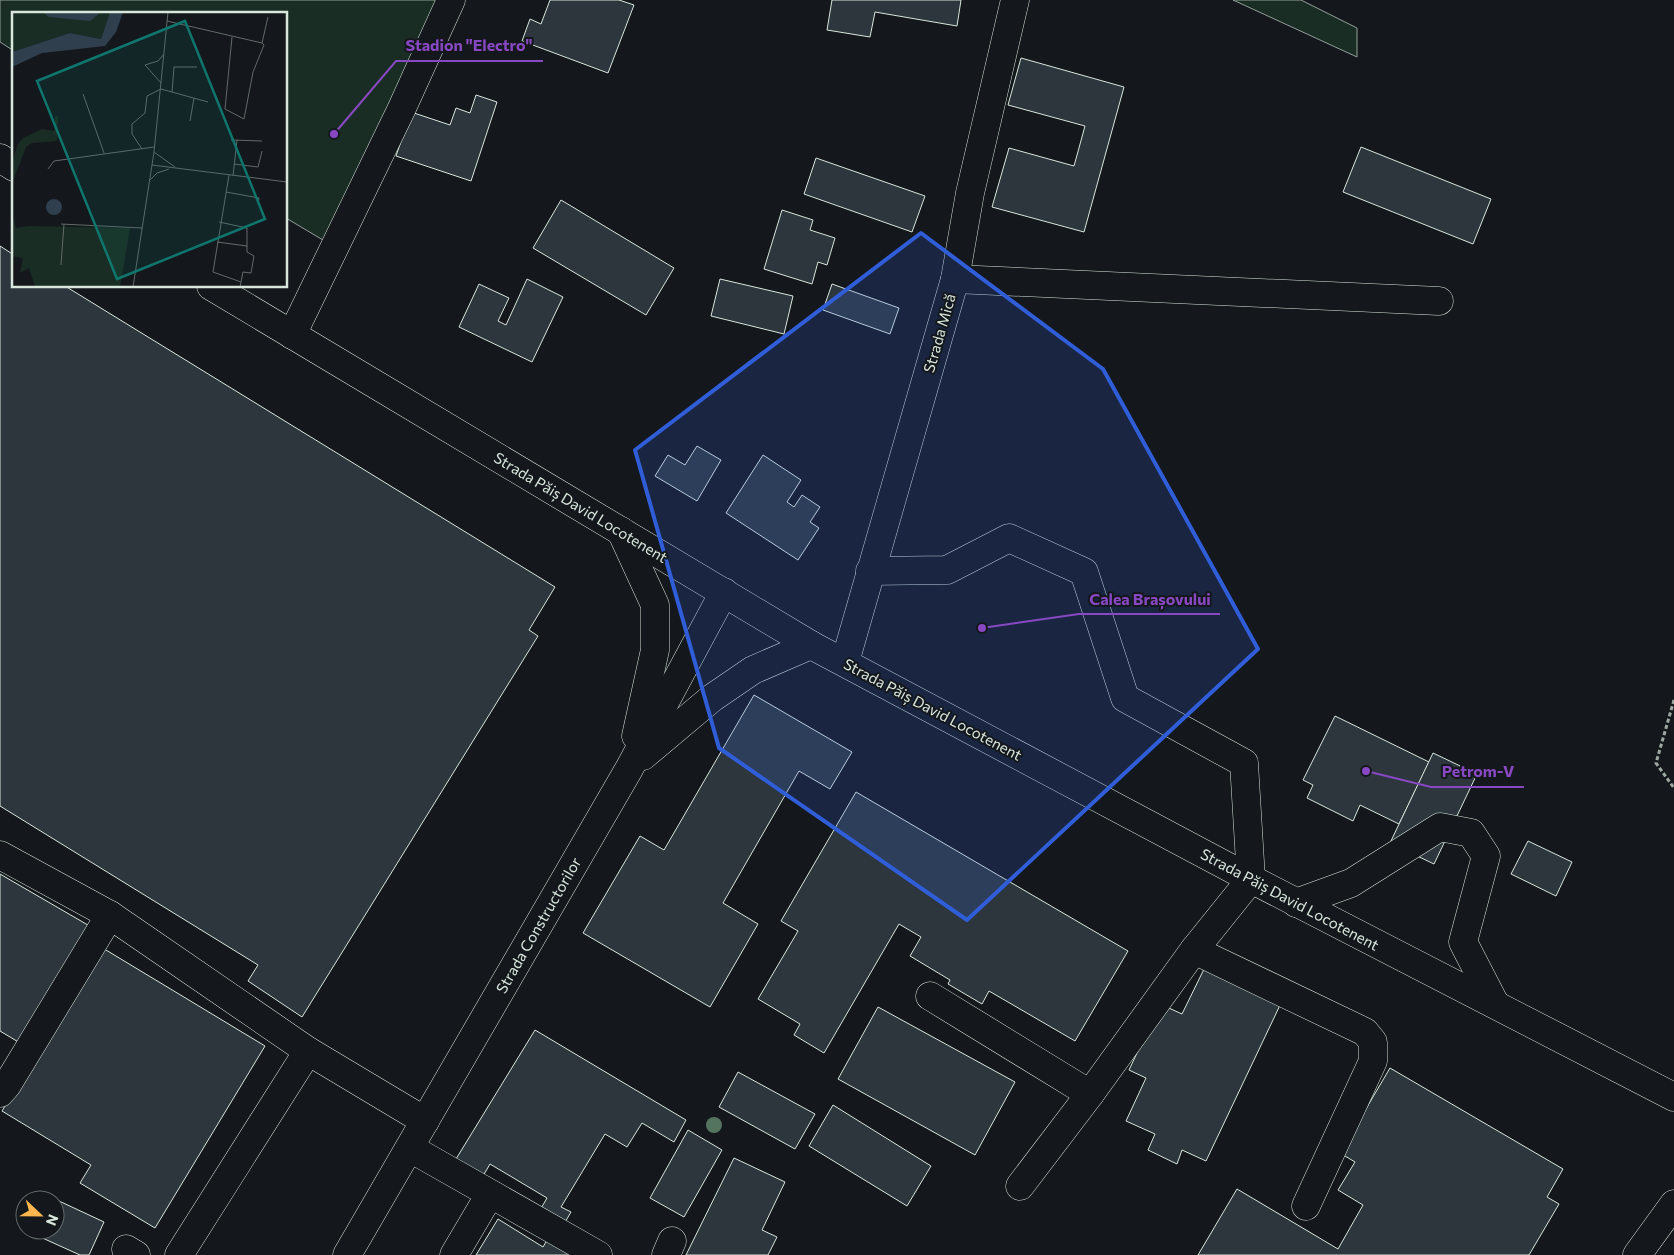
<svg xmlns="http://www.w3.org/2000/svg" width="1674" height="1255" viewBox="0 0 1674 1255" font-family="Commissioner,sans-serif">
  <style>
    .green { fill: #1a2d24; stroke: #939e99 }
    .building { fill: #2c363c; stroke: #d8e6dc }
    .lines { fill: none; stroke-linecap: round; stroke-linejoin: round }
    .minor-casing { stroke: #d8e6dc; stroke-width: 29 }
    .major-casing { stroke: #d8e6dc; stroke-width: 29 }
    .path { stroke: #9da8a2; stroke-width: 3; stroke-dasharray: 4 2.5; stroke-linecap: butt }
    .minor { stroke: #14181c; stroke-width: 28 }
    .major { stroke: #14181c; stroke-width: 28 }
    .tree { fill: #55745f }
    .marked { fill: #305dd8; fill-opacity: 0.2; stroke: #305dd8; stroke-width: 4; stroke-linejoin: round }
    .labels { text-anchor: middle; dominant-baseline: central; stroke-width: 4; stroke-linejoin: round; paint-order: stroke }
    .street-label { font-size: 15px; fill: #d8e6dc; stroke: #14181c }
    .inset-road { fill: none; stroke: #626a69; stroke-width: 1 }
    .view { fill: #0f766e; fill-opacity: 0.15; stroke: #0f766e; stroke-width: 2.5 }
    .inset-edge { fill: none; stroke: #d8e6dc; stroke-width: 2.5 }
    .leader { fill: none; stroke: #8948c3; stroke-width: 2 }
    .callout-dot { fill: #8948c3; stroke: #14181c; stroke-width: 2 }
    .callout-label { font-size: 16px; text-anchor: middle; font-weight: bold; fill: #8948c3; stroke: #14181c; stroke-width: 4; stroke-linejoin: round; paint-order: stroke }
  </style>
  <rect width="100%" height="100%" fill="#14181c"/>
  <g class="green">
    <polygon points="0,0 440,0 333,246 286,218 286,14 14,14 14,51 0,42"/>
    <polygon points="1233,0 1301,0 1357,28 1357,57"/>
  </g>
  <g class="building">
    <polygon points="550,0 619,0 634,5 608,73 522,41 530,19 541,24"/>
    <polygon points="832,0 961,0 957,26 875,12 870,37 827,30"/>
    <polygon points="1021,58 1124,87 1084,232 992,207 1009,148 1074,166 1085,126 1008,105"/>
    <polygon points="476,95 497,102 471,181 396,156 411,112 450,125 456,108 470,113"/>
    <polygon points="1361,147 1491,199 1473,244 1343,192"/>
    <polygon points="816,158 925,196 912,232 804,194"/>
    <polygon points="561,200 674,268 646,315 533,248"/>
    <polygon points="782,210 813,220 810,230 835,238 827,265 818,262 812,284 764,269"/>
    <polygon points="0,246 14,255 14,286 65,286 555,587 529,630 538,636 302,1017 248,981 258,965 0,806"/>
    <polygon points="527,279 563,297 532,362 459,327 479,284 509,298 498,321 506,325"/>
    <polygon points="720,279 793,296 784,334 711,316"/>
    <polygon points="832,284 899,308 890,334 823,310"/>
    <polygon points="697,446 721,460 697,501 655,476 668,455 685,465"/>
    <polygon points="763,455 801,480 787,502 794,507 802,495 820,507 810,522 819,528 798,560 726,513"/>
    <polygon points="754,695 852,752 830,789 799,771 723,903 758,924 710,1007 583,933 640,836 664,850"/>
    <polygon points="1335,716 1429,762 1399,824 1360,805 1353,821 1307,798 1313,785 1303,780"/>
    <polygon points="1433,753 1477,774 1434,864 1390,843"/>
    <polygon points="856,792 1128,951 1075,1041 989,991 982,1004 948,984 950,980 910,956 921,937 899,924 824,1053 794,1035 800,1024 758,999 798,931 781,921"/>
    <polygon points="1528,841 1572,862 1556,896 1511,874"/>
    <polygon points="0,874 93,928 25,1046 0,1031"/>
    <polygon points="101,947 265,1046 155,1228 80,1183 91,1165 2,1111"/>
    <polygon points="1206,965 1282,1001 1206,1161 1182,1150 1177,1164 1148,1150 1155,1134 1126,1121 1146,1078 1129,1070 1160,1004 1182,1014"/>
    <polygon points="878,1007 1015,1082 975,1155 838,1079"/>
    <polygon points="535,1030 686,1120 674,1142 642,1123 627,1147 605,1134 561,1207 571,1212 564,1224 540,1210 547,1198 490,1164 483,1176 456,1159"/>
    <polygon points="1390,1068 1563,1169 1547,1197 1559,1204 1529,1255 1198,1255 1237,1189 1338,1249 1363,1205 1338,1190 1355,1162 1340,1153"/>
    <polygon points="738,1072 815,1114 795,1149 719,1107"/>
    <polygon points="833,1105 931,1166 907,1206 809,1146"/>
    <polygon points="688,1130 722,1150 684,1217 650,1198"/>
    <polygon points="734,1158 785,1182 762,1230 777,1237 768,1255 686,1255"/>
    <polygon points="44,1194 104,1222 89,1255 80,1255 27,1231 28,1230 55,1230 55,1200 41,1200"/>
    <polygon points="498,1219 543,1247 550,1235 582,1255 476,1255"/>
  </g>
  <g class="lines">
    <g class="minor-casing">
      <g id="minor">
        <polyline points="955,279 1439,301"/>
        <polyline points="292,335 402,108 451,0"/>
        <polyline points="870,571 947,570 1009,538 1084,572 1125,698 1244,763 1251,879 1194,950 1090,1094 1020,1186"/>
        <polyline points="845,662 955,279 970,193 1015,0"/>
        <polyline points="0,855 110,915 308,1051 425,1121"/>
        <polyline points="1296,903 1351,883 1440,827 1471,833 1486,856 1463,942 1495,1004"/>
        <polyline points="1194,950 1365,1032 1373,1042 1373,1061 1306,1206"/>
        <polyline points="930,996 1090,1094"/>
        <polyline points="0,1093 7,1085 110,915"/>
        <polyline points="410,1148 598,1255"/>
        <polyline points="126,1249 136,1255"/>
        <polyline points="179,1255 308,1051"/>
        <polyline points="454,1255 490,1194"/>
        <polyline points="666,1255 672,1241"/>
        <polyline points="1637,1255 1674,1204"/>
      </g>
    </g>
    <g class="major-casing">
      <g id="major">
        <polyline points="0,158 14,167"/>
        <polyline points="211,286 811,645 1251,879 1674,1097"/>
        <polyline points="621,531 655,605 655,650 636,736"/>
        <polyline points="643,756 712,698 753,670 811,645"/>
        <polyline points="347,1255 629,769 724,592"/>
      </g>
    </g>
    <polyline class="path" points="1674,700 1656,763 1674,788"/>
    <use href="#minor" class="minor"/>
    <use href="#major" class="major"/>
  </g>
  <circle class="tree" cx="714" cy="1125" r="8"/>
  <path class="marked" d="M 921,233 L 1103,369 L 1258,649 L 967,920 L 719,748 L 635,450 Z"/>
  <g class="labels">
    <g class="street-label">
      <text transform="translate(939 333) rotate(-74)">Strada Mică</text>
      <text transform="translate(581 507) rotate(31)">Strada Păiș David Locotenent</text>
      <text transform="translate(933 709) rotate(28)">Strada Păiș David Locotenent</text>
      <text transform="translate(1290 899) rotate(28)">Strada Păiș David Locotenent</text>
      <text transform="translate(538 925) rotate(-60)">Strada Constructorilor</text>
    </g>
  </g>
  <g transform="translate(12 12)">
    <rect width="275" height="275" fill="#14181c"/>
    <path d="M 0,0 L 98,0 L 89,27 L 58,21 L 0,40 ZM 46,104 L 45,129 L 20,131 L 14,135 L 0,172 L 0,150 L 6,132 L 11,126 L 30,117 L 42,119 L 43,105 ZM 0,201 L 4,216 L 16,214 L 118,216 L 108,275 L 23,275 L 17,256 L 8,261 L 11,246 L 0,244 Z" fill="#1a2d24"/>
    <path d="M 30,0 L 89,0 L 78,9 L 37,5 ZM 98,0 L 111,0 L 104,20 L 93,34 L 30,41 L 0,55 L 0,40 L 58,21 L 89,27 ZM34 195a8 8 0 1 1 16 0a8 8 0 1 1-16 0Z" fill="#2f3f4d"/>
    <path class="inset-road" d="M 155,9 L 250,31 L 252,33 L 241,60 L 232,107 L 213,97 L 220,25M 250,31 L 256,5M 149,71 L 133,53 L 146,49 L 152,42M 160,80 L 162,55 L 185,55M 71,82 L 92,141M 178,109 L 182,86M 219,128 L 250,129M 130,137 L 120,122 L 120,112 L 133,101 L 135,84 L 149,77 L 196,90M 142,140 L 163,155M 222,152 L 246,155 L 250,139M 140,153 L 275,170M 36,157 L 42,149 L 142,135M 217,163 L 201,260 L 229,270 L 228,275M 221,164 L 225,128M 138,168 L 145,161 L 157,157M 214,180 L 247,186 L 246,192M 207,210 L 235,216 L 235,240 L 242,244 L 239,261 L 231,260 L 229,270M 49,212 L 130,216M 205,230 L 235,234M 49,253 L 52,212M 121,275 L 142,140 L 156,0"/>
    <path class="view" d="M 173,9 L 253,207 L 105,267 L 25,69 Z"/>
    <rect width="275" height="275" class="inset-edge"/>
  </g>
  <path class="leader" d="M334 134L396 61H543M982 628L1079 614H1220M1366 771L1431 787H1524"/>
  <g class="callout-dot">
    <circle cx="334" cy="134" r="5"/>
    <circle cx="982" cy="628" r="5"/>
    <circle cx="1366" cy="771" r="5"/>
  </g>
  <g class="callout-label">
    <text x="469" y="51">Stadion "Electro"</text>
    <text x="1150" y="605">Calea Brașovului</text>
    <text x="1478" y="777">Petrom-V</text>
  </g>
  <g transform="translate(40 1215) rotate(112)"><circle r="24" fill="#14181c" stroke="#626a69"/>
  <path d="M0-4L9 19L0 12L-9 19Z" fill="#ffb74d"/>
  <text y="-8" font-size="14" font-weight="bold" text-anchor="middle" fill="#d8e6dc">N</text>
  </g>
</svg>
